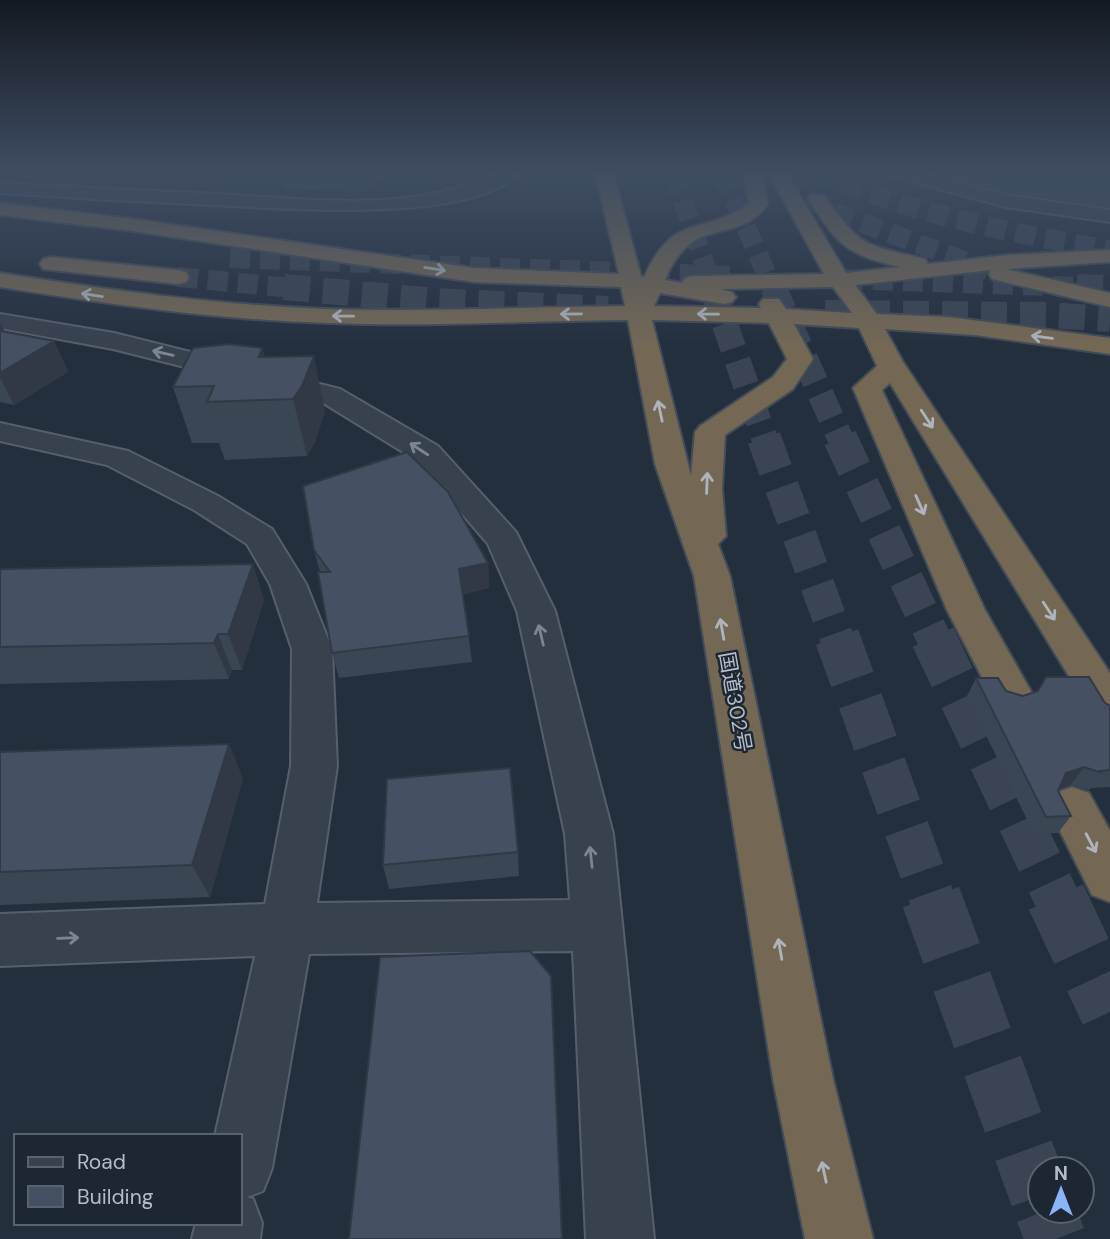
<svg xmlns="http://www.w3.org/2000/svg" width="1110" height="1239" viewBox="0 0 1110 1239" font-family="'DM Sans','Noto Sans JP',sans-serif">
  <style>
    .lines { fill: none; stroke-linecap: round; stroke-linejoin: round }
    .highway-tunnel-far4 { stroke: #3a4453; stroke-width: 20; stroke-dasharray: 20 10; stroke-linecap: butt }
    .highway-tunnel-far3 { stroke: #3a4453; stroke-width: 26; stroke-dasharray: 26 13; stroke-linecap: butt }
    .highway-tunnel-far2 { stroke: #3a4453; stroke-width: 34; stroke-dasharray: 34 18; stroke-linecap: butt }
    .highway-tunnel-far1 { stroke: #3a4453; stroke-width: 45; stroke-dasharray: 45 23; stroke-linecap: butt }
    .highway-tunnel { stroke: #3a4453; stroke-width: 60; stroke-dasharray: 60 30; stroke-linecap: butt }
    .street-casing { stroke: #565f6c; stroke-width: 4 }
    .highway-casing { stroke: #434c59; stroke-width: 4 }
    .street { fill: #38414e; fill-rule: evenodd }
    .highway { fill: #746855; fill-rule: evenodd }
    .wall { fill: #3b4654 }
    .shaded-wall { fill: #303945 }
    .building { fill: #455162; stroke: #303945; stroke-width: 2 }
    .oneway { stroke: #aeb4bd }
    .oneway2 { stroke: #7c8592 }
    .labels { text-anchor: middle; dominant-baseline: central; stroke-width: 5; stroke-linejoin: round; paint-order: stroke }
    .street-label { font-size: 21px; fill: #b4bcc9; stroke: #1d2633 }
  </style>
  <rect width="100%" height="100%" fill="#242f3e"/>
  <g class="lines">
    <g class="highway-tunnel-far4">
      <polyline points="673,172 713,289"/>
      <polyline points="722,172 773,289"/>
      <polyline points="753,172 839,214 988,270"/>
      <path d="M 815,172 C 910,213 1009,233 1110,250"/>
      <polyline points="230,258 733,276"/>
      <polyline points="178,277 303,289"/>
      <polyline points="843,279 1110,288"/>
    </g>
    <g class="highway-tunnel-far3">
      <polyline points="284,287 436,301 608,309"/>
      <polyline points="712,287 765,440"/>
      <polyline points="773,287 841,440"/>
      <polyline points="1077,287 1110,288"/>
      <polyline points="825,313 1049,315 1110,319"/>
    </g>
    <g class="highway-tunnel-far2">
      <polyline points="764,438 837,639"/>
      <polyline points="840,438 934,639"/>
    </g>
    <g class="highway-tunnel-far1">
      <polyline points="837,637 932,899"/>
      <polyline points="933,637 1057,899"/>
    </g>
    <g class="highway-tunnel">
      <polyline points="931,897 1040,1196"/>
      <polyline points="1056,897 1110,1012"/>
      <polyline points="1045,1211 1056,1239"/>
    </g>
    <g class="street-casing">
      <g id="street">
        <path d="M 497,172 L 520,172 C 475,225 279,208 213,205 C 142,202 71,198 0,193 L 0,183 C 73,187 146,191 219,194 C 306,199 417,214 497,172 Z"/>
        <polygon points="888,172 918,172 1007,195 1110,210 1110,222 1006,207 891,176"/>
        <polygon points="0,314 114,333 340,389 438,446 516,532 555,611 613,834 654,1239 586,1239 573,951 309,954 272,1168 263,1191 247,1197 253,1199 262,1223 260,1239 192,1239 196,1223 240,1223 240,1136 215,1136 255,956 0,966 0,914 265,904 291,766 292,649 270,584 247,544 194,510 107,465 0,441 0,423 128,451 218,496 272,529 277,537 306,584 332,649 337,766 317,903 570,900 565,834 517,611 488,544 416,460 320,401 113,349 0,328"/>
      </g>
    </g>
    <g class="highway-casing">
      <g id="highway">
        <path d="M 595,172 L 613,172 L 641,276 L 644,277 C 675,209 703,238 749,203 L 743,172 L 761,172 L 768,204 C 736,248 693,211 665,280 L 682,283 L 685,278 L 693,276 L 824,274 L 768,172 L 786,172 L 846,273 L 900,267 C 844,254 839,245 808,199 L 810,195 L 824,195 C 861,248 863,244 925,259 L 928,264 L 1007,255 L 1110,250 L 1110,262 L 1006,269 L 1110,293 L 1110,307 L 992,279 L 989,274 L 991,270 L 855,285 L 877,314 L 949,317 L 1110,338 L 1110,354 L 975,335 L 885,329 L 903,362 L 1110,673 L 1110,723 L 1095,719 L 890,383 L 882,390 L 985,610 L 1033,695 L 1027,706 L 1012,711 L 997,706 L 947,610 L 853,388 L 877,366 L 859,328 L 794,324 L 813,359 L 793,389 L 725,435 L 722,489 L 726,536 L 718,544 L 730,576 L 833,1079 L 873,1239 L 805,1239 L 773,1079 L 694,576 L 655,464 L 628,320 C 528,321 428,327 329,323 C 218,320 109,304 0,287 L 0,273 C 109,290 217,305 327,309 C 426,312 526,307 625,306 L 621,287 L 474,282 L 133,231 L 0,215 L 0,203 L 133,219 L 474,268 L 619,274 ZM 833,287 L 852,313 L 786,309 L 779,299 L 763,299 L 759,304 L 761,308 L 654,306 L 660,293 L 724,304 L 732,302 L 736,297 L 732,292 L 720,289 ZM 652,320 L 769,323 L 787,359 L 773,377 L 700,426 L 695,432 L 691,476 Z"/>
        <polygon points="51,257 178,270 186,272 189,277 186,282 178,284 43,269 40,264 43,259"/>
        <polygon points="1072,787 1089,793 1110,831 1110,902 1092,895 1048,807 1055,793"/>
      </g>
    </g>
    <use href="#street" class="street"/>
    <use href="#highway" class="highway"/>
  </g>
  <g class="wall">
    <polygon points="280,172 383,172 367,192 283,189"/>
    <polygon points="927,172 1110,172 1110,208 1005,192"/>
    <polygon points="0,322 4,331 54,341 68,372 14,405 0,402"/>
    <polygon points="262,348 265,357 325,411 315,442 307,456 225,460 219,443 192,443 173,387"/>
    <polygon points="314,550 488,563 489,588 463,594 472,662 339,678 332,653 320,572"/>
    <polygon points="0,570 264,600 242,670 232,670 229,679 0,684"/>
    <polygon points="1046,677 1110,706 1110,787 1091,788 1089,790 1071,785 1059,789 1058,791 1071,816 1058,833 1034,834 967,696 976,678 1006,691 1023,696 1037,691"/>
    <polygon points="0,752 243,778 210,897 0,905"/>
    <polygon points="518,852 519,876 389,889 383,865"/>
  </g>
  <g class="shaded-wall">
    <polygon points="364,172 383,172 367,192"/>
    <polygon points="0,322 13,350 0,358"/>
    <polygon points="54,341 68,372 14,405 0,377 0,373"/>
    <polygon points="262,348 276,400 259,357"/>
    <polygon points="314,356 325,411 315,442 307,456 293,399"/>
    <polygon points="488,563 489,588 462,595 459,569"/>
    <polygon points="253,564 264,600 242,670 228,634"/>
    <polygon points="218,634 232,670 229,679 214,643"/>
    <polygon points="229,744 243,778 210,897 192,865"/>
    <polygon points="1084,767 1071,785 1054,791 1066,773"/>
  </g>
  <g class="building">
    <polygon points="1034,172 1110,172 1110,183"/>
    <polygon points="0,331 54,341 0,373"/>
    <polygon points="229,344 262,348 259,357 314,356 302,386 293,399 207,402 214,386 173,387 193,348"/>
    <polygon points="407,452 448,492 488,563 459,569 469,636 332,653 318,572 330,572 314,550 303,486"/>
    <polygon points="253,564 228,634 218,634 214,643 0,647 0,570 2,569"/>
    <polygon points="1046,677 1089,677 1105,703 1110,706 1110,770 1100,771 1102,773 1084,767 1066,773 1058,791 1071,816 1046,817 976,678 998,678 1006,691 1023,696 1038,691"/>
    <polygon points="229,744 192,865 0,872 0,752"/>
    <polygon points="510,768 518,852 383,865 387,779"/>
    <polygon points="530,951 551,976 562,1239 349,1239 380,957"/>
  </g>
  <defs><path id="oneway-shaft" d="M-6 0H5M1.5-3L5.5 0L1.5 3" fill="none" stroke-width="1.6" stroke-linecap="round" stroke-linejoin="round" transform="scale(1.75)"/></defs>
  <g class="oneway">
    <use href="#oneway-shaft" transform="translate(435 269) rotate(9)"/>
    <use href="#oneway-shaft" transform="translate(92 295) rotate(-171)"/>
    <use href="#oneway-shaft" transform="translate(571 314) rotate(179)"/>
    <use href="#oneway-shaft" transform="translate(708 314) rotate(-179)"/>
    <use href="#oneway-shaft" transform="translate(343 316) rotate(-179)"/>
    <use href="#oneway-shaft" transform="translate(1042 337) rotate(-172)"/>
    <use href="#oneway-shaft" transform="translate(660 411) rotate(-102)"/>
    <use href="#oneway-shaft" transform="translate(927 419) rotate(57)"/>
    <use href="#oneway-shaft" transform="translate(707 483) rotate(-88)"/>
    <use href="#oneway-shaft" transform="translate(920 505) rotate(66)"/>
    <use href="#oneway-shaft" transform="translate(1049 611) rotate(57)"/>
    <use href="#oneway-shaft" transform="translate(722 629) rotate(-100)"/>
    <use href="#oneway-shaft" transform="translate(1091 843) rotate(62)"/>
    <use href="#oneway-shaft" transform="translate(780 949) rotate(-100)"/>
    <use href="#oneway-shaft" transform="translate(824 1172) rotate(-102)"/>
  </g>
  <g class="oneway2">
    <use href="#oneway-shaft" transform="translate(163 353) rotate(-167)"/>
    <use href="#oneway-shaft" transform="translate(419 449) rotate(-147)"/>
    <use href="#oneway-shaft" transform="translate(541 635) rotate(-103)"/>
    <use href="#oneway-shaft" transform="translate(591 857) rotate(-96)"/>
    <use href="#oneway-shaft" transform="translate(68 938) rotate(-2)"/>
  </g>
  <linearGradient id="sky" x2="0" y2="1"><stop stop-color="#141a22"/><stop offset="0.5" stop-color="#3f4d63"/><stop offset="1" stop-color="#3f4d63" stop-opacity="0"/></linearGradient>
  <rect width="1110" height="346" fill="url(#sky)"/>
  <g class="labels">
    <g class="street-label">
      <text transform="translate(735 702) rotate(80)">国道302号</text>
    </g>
  </g>
  <rect x="14" y="1134" width="228" height="91" fill="#1d2633" stroke="#59626f" stroke-width="2"/>
  <rect x="28" y="1157" width="35" height="10" fill="#38414e" stroke="#59626f" stroke-width="2"/>
  <text x="77" y="1169" font-size="21" fill="#b4bcc9">Road</text>
  <rect x="28" y="1186" width="35" height="21" fill="#455162" stroke="#59626f" stroke-width="2"/>
  <text x="77" y="1204" font-size="21" fill="#b4bcc9">Building</text>
  <g transform="translate(1061 1190)"><circle r="33" fill="#1d2633" stroke="#59626f" stroke-width="2"/>
  <path d="M0-5L12 26L0 18L-12 26Z" fill="#8ab4f8"/>
  <text y="-10" font-size="19" font-weight="bold" text-anchor="middle" fill="#b4bcc9">N</text>
  </g>
</svg>
